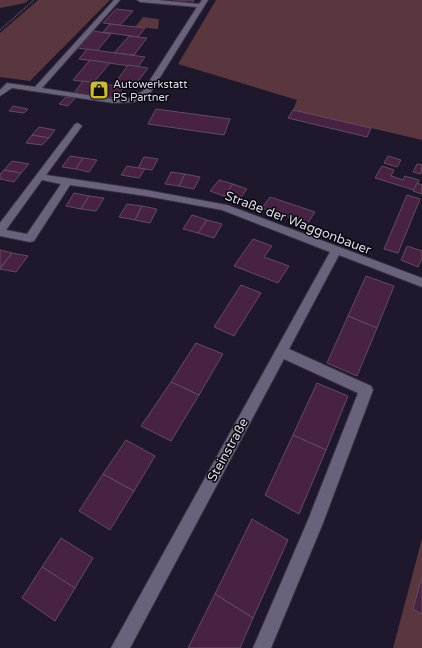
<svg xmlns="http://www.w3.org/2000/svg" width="422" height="648" viewBox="0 0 422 648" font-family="'Varela Round',sans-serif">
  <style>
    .green { fill: #5a363e }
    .building { fill: #482242; stroke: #634c5f }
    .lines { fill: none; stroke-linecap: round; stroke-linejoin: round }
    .minor-casing { stroke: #383243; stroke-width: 2 }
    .path { stroke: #5e576a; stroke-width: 1.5; stroke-dasharray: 1 1; stroke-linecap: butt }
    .minor { fill: #6a617b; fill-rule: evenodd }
    .labels { text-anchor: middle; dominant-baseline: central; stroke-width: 3; stroke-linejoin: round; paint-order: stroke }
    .far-poi-label { font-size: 11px; fill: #dfdae9; stroke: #07050d; text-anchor: start }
    .street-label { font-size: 13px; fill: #dfdae9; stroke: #07050d }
  </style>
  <rect width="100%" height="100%" fill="#1f172c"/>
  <g class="green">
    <polygon points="0,0 29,0 25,3 0,8"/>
    <polygon points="38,0 110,0 30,81 0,77 0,33"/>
    <polygon points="216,0 422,0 422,140 293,110 297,100 178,64"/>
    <polygon points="143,17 159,19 158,29 135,27"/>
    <polygon points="422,539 422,648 393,648"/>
  </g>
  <g class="building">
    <polygon points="174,0 194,0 192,3 173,1"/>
    <polygon points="116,9 133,11 120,25 103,23"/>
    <polygon points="110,24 145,28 138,37 103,32"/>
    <polygon points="94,31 111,34 97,51 78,48"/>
    <polygon points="129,36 147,38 134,55 114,53"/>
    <polygon points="87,49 145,57 138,67 79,59"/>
    <polygon points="90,60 110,63 93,83 73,80"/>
    <polygon points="128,65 148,68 133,88 113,86"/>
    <polygon points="83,81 123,87 115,98 74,93"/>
    <polygon points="66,97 75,98 68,106 59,104"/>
    <polygon points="13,106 28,109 24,113 9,111"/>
    <polygon points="156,109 230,119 224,135 148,124"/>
    <polygon points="293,110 371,128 367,137 288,118"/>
    <polygon points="39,127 55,130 49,138 32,135"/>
    <polygon points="32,135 49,138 42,145 26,143"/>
    <polygon points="70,156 83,158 76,169 62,167"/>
    <polygon points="388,156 401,160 397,167 384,163"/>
    <polygon points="144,157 158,159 152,170 138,168"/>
    <polygon points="83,158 97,160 89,172 76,169"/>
    <polygon points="12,161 29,164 21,173 4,170"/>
    <polygon points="417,164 422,165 421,174 413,172"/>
    <polygon points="127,166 145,169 139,178 121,175"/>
    <polygon points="382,166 394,170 391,176 403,180 405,176 419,180 414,190 375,178"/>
    <polygon points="4,170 21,173 14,182 0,179 0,174"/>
    <polygon points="171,172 185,174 179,186 165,184"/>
    <polygon points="185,174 200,177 194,189 179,186"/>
    <polygon points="219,180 233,184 224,196 210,191"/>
    <polygon points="417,183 422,185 422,194 413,191"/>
    <polygon points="233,184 247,189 239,200 224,196"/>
    <polygon points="74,193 89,196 81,209 66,206"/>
    <polygon points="407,195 420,199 398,253 384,249"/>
    <polygon points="89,196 104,198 96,211 81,209"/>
    <polygon points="270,197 315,212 307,224 262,208"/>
    <polygon points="127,204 142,206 135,220 119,217"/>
    <polygon points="142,206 157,209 150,223 135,220"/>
    <polygon points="192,215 207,220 198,233 183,229"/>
    <polygon points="207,220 222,224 214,238 198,233"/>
    <polygon points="253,239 272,246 264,257 289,266 278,283 234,266"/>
    <polygon points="407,246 422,251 422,258 418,267 401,260"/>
    <polygon points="0,250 12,253 0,268"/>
    <polygon points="12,253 28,256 16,272 0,269"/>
    <polygon points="366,276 394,286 377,328 348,316"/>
    <polygon points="241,285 261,293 234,336 214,327"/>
    <polygon points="348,316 377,328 357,376 327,363"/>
    <polygon points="196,343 223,354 199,395 171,382"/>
    <polygon points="171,382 199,395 171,441 141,426"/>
    <polygon points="317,383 348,396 326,450 293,435"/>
    <polygon points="293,435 326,450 299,514 265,495"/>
    <polygon points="126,440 155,456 134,491 103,474"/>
    <polygon points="103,474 134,491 110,530 79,511"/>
    <polygon points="252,519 288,540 253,618 215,594"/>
    <polygon points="61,538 93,558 75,588 42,567"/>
    <polygon points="42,567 75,588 55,621 22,598"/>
    <polygon points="422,577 422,614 413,609"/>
    <polygon points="215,594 253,618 240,648 188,648"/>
  </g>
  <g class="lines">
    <g class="minor-casing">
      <g id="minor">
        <polygon points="114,0 120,0 42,88 113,99 130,98 143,91 197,7 140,2 137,0 158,0 199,4 202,0 208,0 149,95 134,102 113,103 12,88 0,96 0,90 7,83 35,87"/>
        <path d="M 78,123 L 82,126 L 46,175 L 146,190 L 227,205 L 422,278 L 422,287 L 339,255 L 289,349 L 371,386 L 373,390 L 323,523 L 271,648 L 253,648 L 308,520 L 358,393 L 284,359 L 130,648 L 111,648 L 330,252 L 222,210 L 146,196 L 70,185 L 34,241 L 30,242 L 0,236 L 0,223 L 75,124 ZM 42,180 L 61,184 L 27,234 L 6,230 Z"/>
      </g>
    </g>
    <polyline class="path" points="0,30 34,0"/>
    <use href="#minor" class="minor"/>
  </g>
  <defs>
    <g id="shop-square" transform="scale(1)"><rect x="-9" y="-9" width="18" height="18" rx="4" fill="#cbba39" stroke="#07050d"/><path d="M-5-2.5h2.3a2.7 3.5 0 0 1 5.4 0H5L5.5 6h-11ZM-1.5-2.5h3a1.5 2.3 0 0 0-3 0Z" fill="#111"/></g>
  </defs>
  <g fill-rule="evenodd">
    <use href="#shop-square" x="99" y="90"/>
  </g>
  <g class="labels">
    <g class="far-poi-label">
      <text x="113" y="84">Autowerkstatt<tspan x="113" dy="13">PS Partner</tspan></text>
    </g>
    <g class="street-label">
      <text transform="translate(298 223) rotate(21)">Straße der Waggonbauer</text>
      <text transform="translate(228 450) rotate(-61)">Steinstraße</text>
    </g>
  </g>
</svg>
